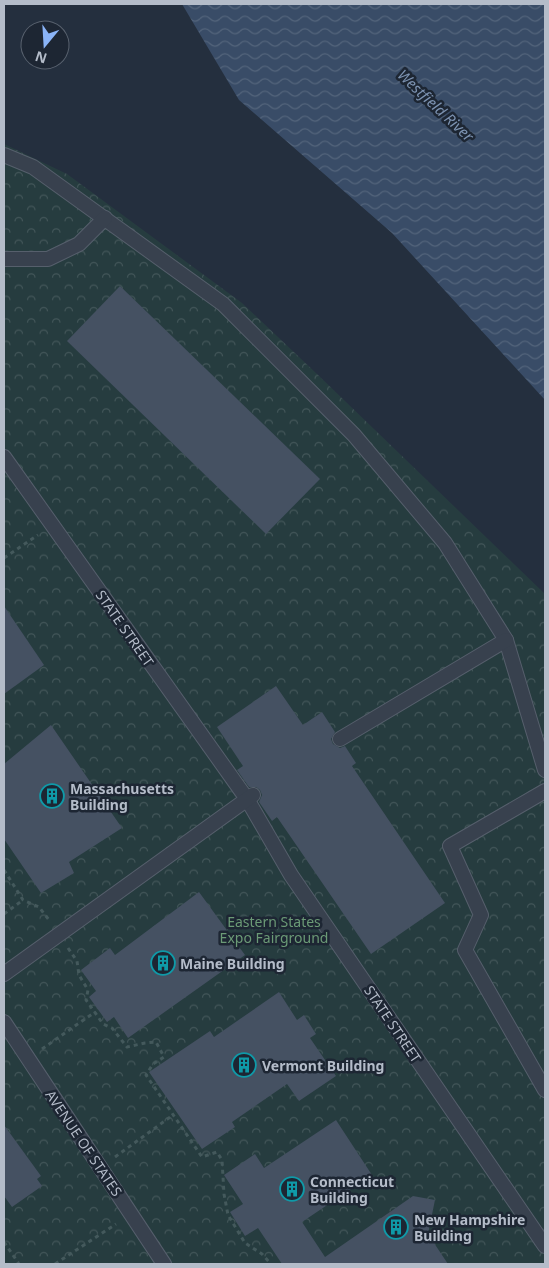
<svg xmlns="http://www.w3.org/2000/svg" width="549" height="1268" viewBox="0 0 549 1268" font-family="'Noto Sans',sans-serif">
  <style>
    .park { fill: url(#park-crowns) }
    .water { fill: url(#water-waves) }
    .building { fill: #455162 }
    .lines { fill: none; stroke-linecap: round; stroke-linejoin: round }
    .service-casing { stroke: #565f6c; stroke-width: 16 }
    .path { stroke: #44595c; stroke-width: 3; stroke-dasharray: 4 4; stroke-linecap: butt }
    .service { stroke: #38414e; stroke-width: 14 }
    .labels { text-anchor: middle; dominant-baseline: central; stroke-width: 5; stroke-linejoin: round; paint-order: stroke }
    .street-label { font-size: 14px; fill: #b4bcc9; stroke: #1d2633 }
    .poi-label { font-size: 14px; font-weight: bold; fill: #b4bcc9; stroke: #1d2633; text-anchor: start }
    .park-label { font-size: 14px; fill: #6b9a76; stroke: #1d2633 }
    .water-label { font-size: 15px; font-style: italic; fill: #7c92b1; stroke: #1d2633 }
  </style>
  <defs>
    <pattern id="park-crowns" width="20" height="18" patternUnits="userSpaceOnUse" patternTransform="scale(1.25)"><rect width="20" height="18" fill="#263c3f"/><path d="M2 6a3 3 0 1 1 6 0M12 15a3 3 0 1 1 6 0" fill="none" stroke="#435659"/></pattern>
    <pattern id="water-waves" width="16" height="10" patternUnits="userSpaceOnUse" patternTransform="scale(1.25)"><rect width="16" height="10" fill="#394c67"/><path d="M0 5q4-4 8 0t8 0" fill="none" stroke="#53647b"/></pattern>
  </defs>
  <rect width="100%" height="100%" fill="#242f3e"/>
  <polygon class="park" points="4,144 67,174 242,303 317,374 545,594 545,1264 4,1264"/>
  <polygon class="water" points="182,4 543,4 545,6 545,400 392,233 239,100"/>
  <g class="building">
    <polygon points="120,286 320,479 266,534 67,341"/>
    <polygon points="4,606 44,665 4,694"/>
    <polygon points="276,686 303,725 322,712 335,732 331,739 333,744 340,748 345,746 356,763 352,766 445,903 371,954 277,817 272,821 259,802 262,795 260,790 256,787 249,787 237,770 243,766 217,727"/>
    <polygon points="51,725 122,828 69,862 74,873 41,893 4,839 4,764"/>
    <polygon points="199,892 245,955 128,1038 114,1017 107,1022 89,997 96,991 81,970 110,948 115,955"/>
    <polygon points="279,992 297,1020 304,1015 316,1034 310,1038 336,1076 299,1101 287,1084 232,1122 235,1127 202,1149 149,1072 210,1031 214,1037"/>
    <polygon points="336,1120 372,1175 302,1222 325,1257 413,1196 435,1200 428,1234 448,1264 282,1264 258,1228 245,1236 230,1212 243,1204 224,1175 255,1154 264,1168"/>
    <polygon points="4,1125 41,1176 37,1179 42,1186 12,1207 4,1196"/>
  </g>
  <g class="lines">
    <g class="service-casing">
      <g id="service">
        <polyline points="4,155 33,167 223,304 354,435 445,543 506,640 545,770"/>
        <polyline points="4,259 48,259 79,244 105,218"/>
        <polyline points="4,457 247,799 291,875 545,1246"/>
        <polyline points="340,739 506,640"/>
        <polyline points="545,791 450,846 481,915 465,950 545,1090"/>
        <polyline points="4,974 253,795"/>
        <polyline points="4,1022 164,1264"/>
      </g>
    </g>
    <g class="path">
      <polyline points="4,558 38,535"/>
      <polyline points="4,870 23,900 39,907 49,920"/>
      <polyline points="4,914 23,900"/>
      <polyline points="68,948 77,961 79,975 88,990 86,1000 103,1024 112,1028 127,1047 145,1043 156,1042 164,1057 153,1064 146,1075 202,1157 217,1152 222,1160 224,1194 228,1215 245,1243 262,1254 271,1264"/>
      <polyline points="42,1049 95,1012"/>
      <polyline points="115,1157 173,1115"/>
      <polyline points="4,1242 19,1264"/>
      <polyline points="55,1264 116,1224"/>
    </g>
    <use href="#service" class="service"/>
  </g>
  <defs>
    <g id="building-ring" transform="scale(1.25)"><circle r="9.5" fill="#1d2633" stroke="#0f9aa8" stroke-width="1.5"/><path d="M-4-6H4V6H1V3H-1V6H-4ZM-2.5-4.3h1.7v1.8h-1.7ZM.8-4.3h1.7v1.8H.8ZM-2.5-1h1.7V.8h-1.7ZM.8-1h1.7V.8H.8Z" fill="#0f9aa8"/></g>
  </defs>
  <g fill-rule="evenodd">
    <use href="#building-ring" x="52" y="796"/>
    <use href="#building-ring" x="163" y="963"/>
    <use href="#building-ring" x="244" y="1065"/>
    <use href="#building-ring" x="292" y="1189"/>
    <use href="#building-ring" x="396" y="1227"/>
  </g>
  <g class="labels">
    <g class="street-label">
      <text transform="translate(125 628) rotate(55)">STATE STREET</text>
      <text transform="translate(393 1024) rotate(56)">STATE STREET</text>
      <text transform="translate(84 1143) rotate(56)">AVENUE OF STATES</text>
    </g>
    <g class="poi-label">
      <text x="70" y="788">Massachusetts<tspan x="70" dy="16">Building</tspan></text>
      <text x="180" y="963">Maine Building</text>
      <text x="262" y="1065">Vermont Building</text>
      <text x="310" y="1181">Connecticut<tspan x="310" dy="16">Building</tspan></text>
      <text x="414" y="1219">New Hampshire<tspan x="414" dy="16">Building</tspan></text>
    </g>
    <g class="park-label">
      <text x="274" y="921">Eastern States<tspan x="274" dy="16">Expo Fairground</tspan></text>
    </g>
    <g class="water-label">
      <text transform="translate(436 105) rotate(43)">Westfield River</text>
    </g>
  </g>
  <rect width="549" height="1268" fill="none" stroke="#b4bcc9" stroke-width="10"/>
  <g transform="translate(45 45) rotate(198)"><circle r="24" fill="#1d2633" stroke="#59626f"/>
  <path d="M0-4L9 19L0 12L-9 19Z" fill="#8ab4f8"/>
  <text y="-8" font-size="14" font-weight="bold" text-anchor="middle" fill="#b4bcc9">N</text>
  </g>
</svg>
